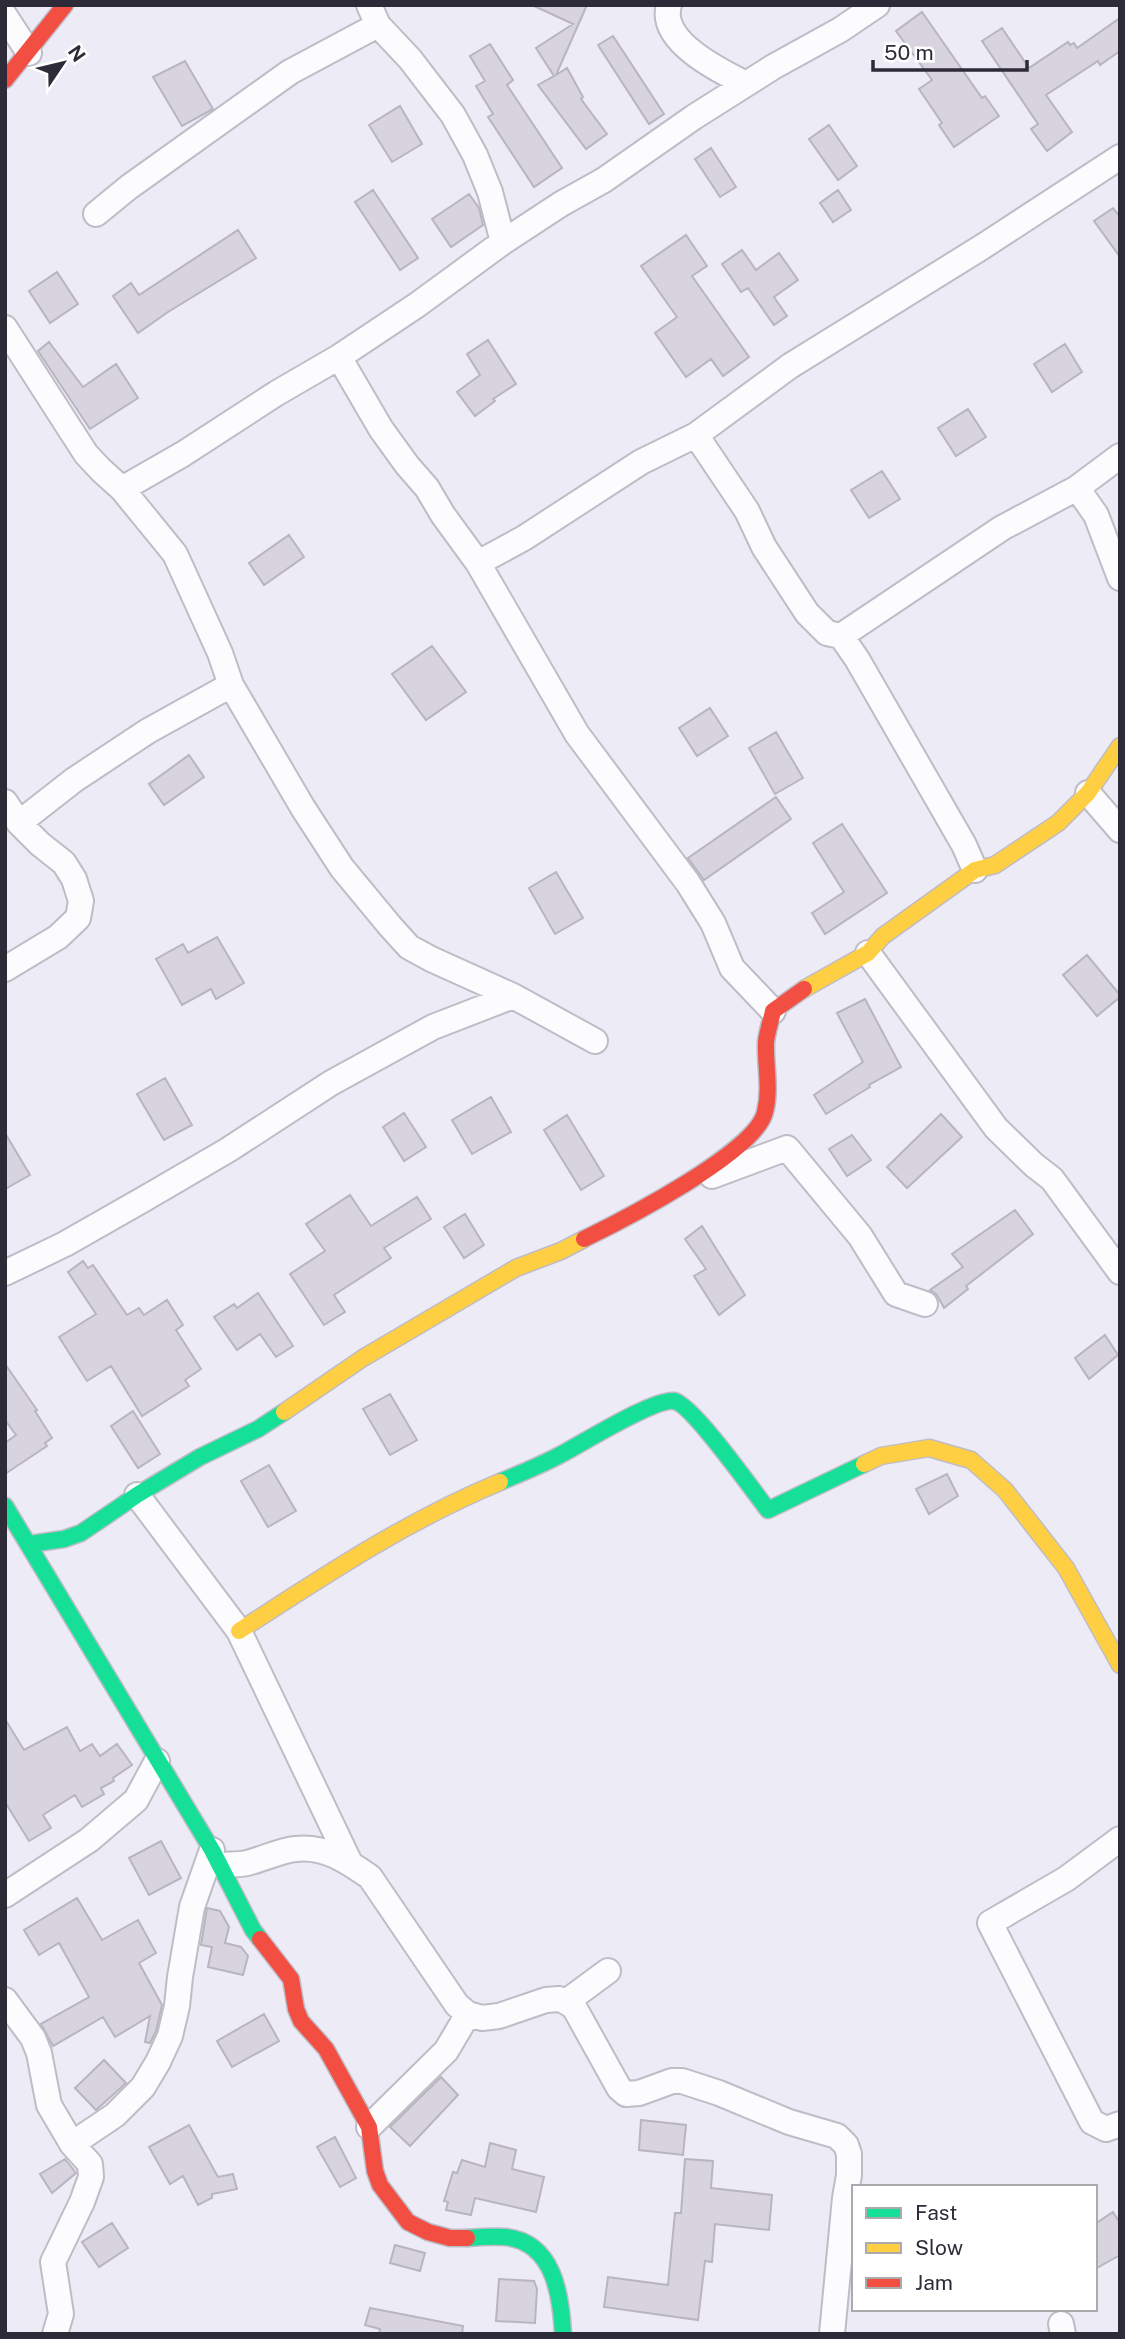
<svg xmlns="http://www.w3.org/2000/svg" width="1125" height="2339" font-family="'Public Sans',sans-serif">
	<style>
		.building { fill: #d8d4df; stroke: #b8b5c0; stroke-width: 2 }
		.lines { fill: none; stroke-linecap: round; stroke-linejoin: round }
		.street-casing { stroke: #bebcc7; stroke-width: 28 }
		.fast-casing { stroke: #bebcc7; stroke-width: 19 }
		.slow-casing { stroke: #bebcc7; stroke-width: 19 }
		.jam-casing { stroke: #bebcc7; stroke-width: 19 }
		.street { stroke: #fcfcfe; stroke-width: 24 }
		.fast { stroke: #16e098; stroke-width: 16 }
		.slow { stroke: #ffcf43; stroke-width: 16 }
		.jam { stroke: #f24e42; stroke-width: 16 }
	</style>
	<rect width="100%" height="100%" fill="#edebf6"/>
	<path class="building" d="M532,5H587L556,75L567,68L583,97L581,99L607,134L586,149L538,85L554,76L536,48L573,24Z
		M922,12L982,98L985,96L999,116L954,147L939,125L942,123L919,89L932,80L896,31Z
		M1120,18V51L1100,65L1098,61L1046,95L1072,132L1047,151L1031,129L1038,124L982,41L1002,28L1029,68L1068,42L1070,45L1074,43L1077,48Z
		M613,36L664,114L649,124L598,45Z
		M490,44L513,80L507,85L562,168L534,187L488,117L493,114L476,86L485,81L470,56Z
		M185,61L213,109L182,126L153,77Z
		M400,106L422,144L392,162L369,125Z
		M829,125L857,166L838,180L809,139Z
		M711,148L736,187L720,197L695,159Z
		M373,190L418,258L400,270L355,202Z
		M838,190L851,210L833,222L820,203Z
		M469,194L479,208L483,225L451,247L432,219Z
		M1113,208L1120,217V257L1094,221Z
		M238,230L256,258L168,312L138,333L113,296L131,283L139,295Z
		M686,235L707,266L692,276L749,357L723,376L711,359L686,377L655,333L677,317L641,266Z
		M742,250L756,270L779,253L798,280L774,297L787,316L774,325L748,288L741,292L722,264Z
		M57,272L78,304L50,323L29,291Z
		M488,340L516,384L493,399L495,401L475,416L457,392L480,375L467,354Z
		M49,342L83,387L116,364L138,398L90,429L38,351Z
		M1065,344L1082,372L1052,392L1034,364Z
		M968,409L986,437L956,456L938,428Z
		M882,471L900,499L869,518L851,490Z
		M289,535L304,557L264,585L249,563Z
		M432,646L466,692L426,720L392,674Z
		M710,708L728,736L697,756L679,728Z
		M776,732L803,778L775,794L749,748Z
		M189,755L204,777L164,805L149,784Z
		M776,797L791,819L704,880L688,858Z
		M842,824L887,893L825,934L812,913L844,892L813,843Z
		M556,872L583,918L555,934L529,888Z
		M217,937L244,983L216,999L211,989L182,1005L156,959L183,944L188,953Z
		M1087,955L1120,995V997L1097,1016L1063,975Z
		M865,999L901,1067L869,1085L870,1087L826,1114L814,1095L863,1062L837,1013Z
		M165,1078L192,1125L164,1140L137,1094Z
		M491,1097L511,1132L472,1154L452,1120Z
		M404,1113L426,1147L404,1161L383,1127Z
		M941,1114L962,1137L907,1188L887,1167Z
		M567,1115L604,1176L581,1190L544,1130Z
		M5,1133L30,1175L5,1189Z
		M852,1135L871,1160L847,1176L829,1149Z
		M350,1195L371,1226L417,1197L431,1219L384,1248L391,1258L334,1295L345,1312L324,1325L290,1274L325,1251L306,1224Z
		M1015,1210L1033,1234L966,1286L968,1289L944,1308L937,1295L930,1290L963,1267L952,1254Z
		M465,1214L484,1245L464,1258L444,1227Z
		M702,1226L745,1295L719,1315L694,1276L706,1269L685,1239Z
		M83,1261L88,1268L93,1265L127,1315L139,1308L144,1315L167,1300L183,1325L176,1330L201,1369L185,1380L189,1386L142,1416L111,1366L87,1381L59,1337L96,1314L68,1272Z
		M258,1293L293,1346L276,1357L260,1334L237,1350L214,1317L234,1304L237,1308Z
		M1105,1335L1118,1355L1089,1379L1075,1358Z
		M5,1364L37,1410L35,1411L52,1438L45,1443L47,1446L5,1474V1443L16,1435L5,1420Z
		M390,1394L417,1440L390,1455L363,1409Z
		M133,1411L160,1454L138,1468L111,1426Z
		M269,1465L296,1511L268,1527L241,1481Z
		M947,1474L958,1496L929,1514L916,1489Z
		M5,1719L24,1750L67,1727L80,1751L92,1744L100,1756L117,1744L132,1765L113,1778L114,1781L101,1788L104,1794L82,1807L75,1795L43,1815L51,1828L29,1841L5,1802Z
		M161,1841L181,1878L149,1895L129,1858Z
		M77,1898L102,1940L138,1920L156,1953L139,1963L162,2005L156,2031L150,2043L145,2042L150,2016L115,2037L103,2017L53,2046L41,2024L89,1997L59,1943L39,1955L24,1930Z
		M207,1908L220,1911L229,1927L225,1943L241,1947L248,1956L243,1975L208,1967L212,1947L201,1945Z
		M264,2014L279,2041L232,2067L217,2041Z
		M104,2060L126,2083L96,2110L75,2088Z
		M441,2077L458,2095L410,2146L390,2127Z
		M641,2120L686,2125L683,2155L639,2150Z
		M189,2125L218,2177L233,2174L237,2189L212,2194V2198L198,2205L183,2176L170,2184L149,2147Z
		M335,2137L356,2178L340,2187L317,2147Z
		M490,2143L516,2150L512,2169L544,2177L536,2212L475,2198L471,2215L446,2210L448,2202L444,2201L453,2172L457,2173L462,2160L485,2167Z
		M65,2159L76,2173L52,2193L40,2174Z
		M685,2159L713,2161L711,2188L772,2195L769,2230L715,2224L712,2262L705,2261L698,2320L604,2307L608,2277L668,2285L675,2213H681Z
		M1113,2212L1120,2223V2255L1095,2269V2224Z
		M112,2223L128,2248L99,2267L82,2242Z
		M395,2245L425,2253L420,2271L390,2263Z
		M499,2279L534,2281L537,2289L535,2323L496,2321Z
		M370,2308L463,2326L462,2334H379L380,2329L365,2325Z"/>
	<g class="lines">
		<g class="street-casing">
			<path id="street" d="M369,5L378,25L410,59L453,115L475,155L490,192L503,242
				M669,5C658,41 720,71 746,84
				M5,16L29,53
				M96,214L129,187L290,72L378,25
				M5,328L86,454L101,470L122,489L175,554L220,653L231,685L303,808L342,868L390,926L409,947L431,959L513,996L595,1041
				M339,357L381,429L407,465L427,488L443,515L478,563L577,734L688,883L713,923L732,968L773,1011
				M696,435L747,511L764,547L807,613L827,633L841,636L857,659L964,845L975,870
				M1077,488L1096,515L1120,578
				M122,489L183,454L277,393L339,357L417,305L503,242L561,204L604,180L694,117L773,67L840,30L877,5
				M478,563L524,538L641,462L696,435L790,366L982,247L1120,157
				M841,636L1002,528L1077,488L1120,456
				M1088,793L1120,830
				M5,802L19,823L40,844L64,863L74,879L81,901L78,918L58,937L5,969
				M19,823L74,780L148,731L231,685
				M868,953L996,1128L1034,1165L1052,1179L1120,1272
				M712,1176L787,1148L860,1236L896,1294L925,1304
				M5,1273L65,1244L144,1199L228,1150L331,1083L433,1027L513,996
				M137,1495L239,1631L350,1863
				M1120,1839L1066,1879L990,1923L1092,2122L1106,2129L1120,2124
				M220,1865C229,1864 239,1865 247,1863C263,1859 279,1851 295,1849C324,1845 347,1861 370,1877L457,2005L468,2014L482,2018L499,2016L546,2000L559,1999L566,2002L574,2007L619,2088L626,2094L639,2093L672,2081H682L719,2093L789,2122L837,2136L846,2145L849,2154V2175L845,2198L832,2334
				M5,1895L89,1840L136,1800L157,1761
				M5,2000L33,2038L39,2053L49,2105L72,2144L90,2164L91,2177L82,2202L53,2262L61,2314L55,2334
				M566,2002L608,1971
				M369,2127L446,2051L468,2014
				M72,2144L115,2115L143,2087L158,2062L170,2036L177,2006L180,1977L192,1907L212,1850
				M1061,2324L1063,2334"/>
		</g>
		<g class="fast-casing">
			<path id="fast" d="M500,1482C519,1474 539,1466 558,1456C580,1445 654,1398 674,1401C692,1404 754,1492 768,1510L864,1464
				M5,1506L212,1850L253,1930L260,1939
				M30,1544L64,1539L81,1533L137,1495L200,1457L258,1429L284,1412
				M467,2238C479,2237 493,2236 505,2237C554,2242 561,2295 563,2334"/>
		</g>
		<g class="slow-casing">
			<path id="slow" d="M804,989L868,953L883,936L975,870L995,865L1058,823L1088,793L1120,746
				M284,1412L363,1358L516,1268L561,1251L584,1239
				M864,1464L881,1456L929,1448L971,1460L1005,1490L1066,1568L1120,1665
				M239,1631C324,1576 406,1521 500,1482"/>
		</g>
		<g class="jam-casing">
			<path id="jam" d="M5,80L65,5
				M584,1239C623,1220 756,1152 765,1112C771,1089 765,1065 766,1042C767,1032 771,1021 773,1011L804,989
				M260,1939L291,1979L296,2009L301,2021L326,2049L369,2127L375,2171L380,2185L408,2222L428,2232L450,2238H467"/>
		</g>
		<use href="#street" class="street"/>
		<use href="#fast" class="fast"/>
		<use href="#slow" class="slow"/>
		<use href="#jam" class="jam"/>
	</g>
	<rect width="1125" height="2339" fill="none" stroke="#2e2b38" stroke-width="14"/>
	<rect x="852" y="2185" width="245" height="126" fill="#ffffff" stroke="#abaaaf" stroke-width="2"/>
	<rect x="866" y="2208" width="35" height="10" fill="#16e098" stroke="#abaaaf" stroke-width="2"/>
	<text x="915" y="2220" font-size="21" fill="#2e2b38">Fast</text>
	<rect x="866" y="2243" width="35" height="10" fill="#ffcf43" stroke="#abaaaf" stroke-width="2"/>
	<text x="915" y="2255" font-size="21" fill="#2e2b38">Slow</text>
	<rect x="866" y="2278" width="35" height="10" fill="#f24e42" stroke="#abaaaf" stroke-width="2"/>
	<text x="915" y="2290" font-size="21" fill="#2e2b38">Jam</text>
	<g transform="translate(63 63) rotate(55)" stroke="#ffffff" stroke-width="5" paint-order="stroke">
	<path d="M0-5L12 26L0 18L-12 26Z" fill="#2e2b38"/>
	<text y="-10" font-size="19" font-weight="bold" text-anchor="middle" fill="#2e2b38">N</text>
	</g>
	<path d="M873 60v10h154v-10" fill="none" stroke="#2e2b38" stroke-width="3.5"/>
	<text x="884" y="60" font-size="21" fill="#2e2b38" stroke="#ffffff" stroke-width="5" paint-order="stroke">50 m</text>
</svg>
